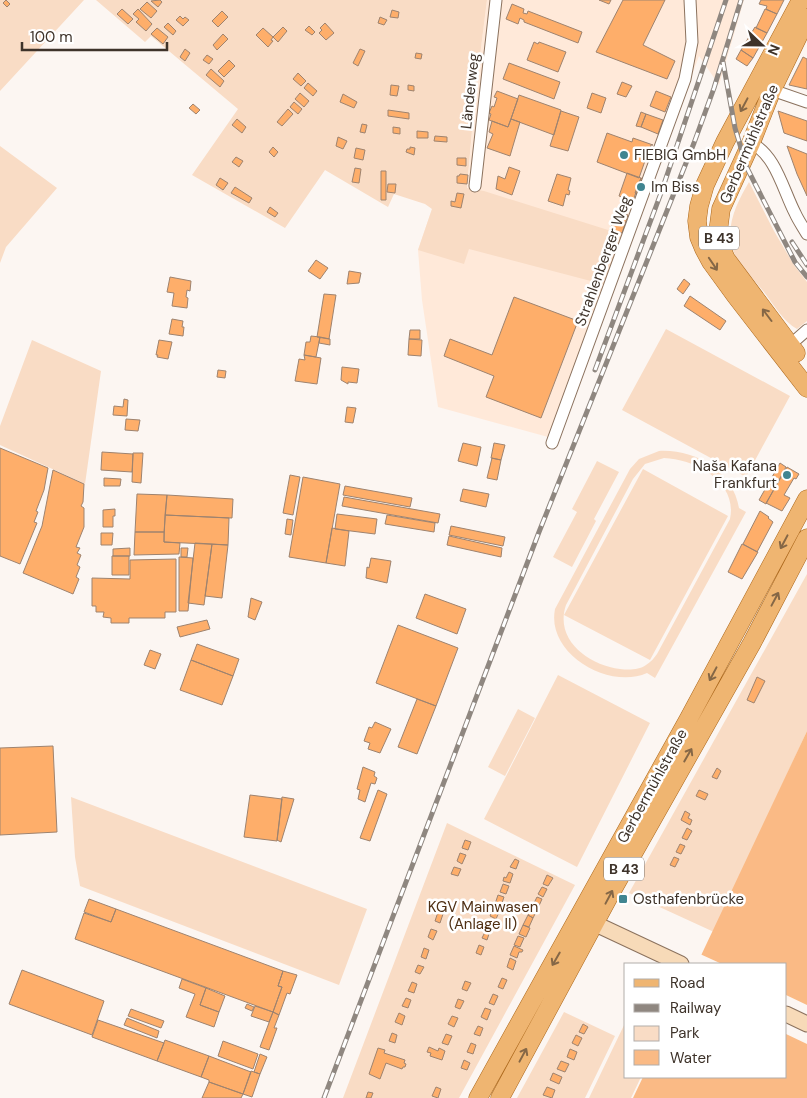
<svg xmlns="http://www.w3.org/2000/svg" width="807" height="1098" font-family="'DM Sans',sans-serif">
	<style>
		.built { fill: #ffe9d9 }
		.green { fill: #f9dcc5; fill-rule: evenodd }
		.water { fill: #faba85 }
		.pier { fill: #fcf6f2 }
		.building { fill: #feae6a; stroke: #9e836f }
		.lines { fill: none; stroke-linecap: round; stroke-linejoin: round }
		.street-casing { stroke: #8b725e; stroke-width: 13 }
		.secondary-casing { stroke: #8b725e; stroke-width: 17 }
		.primary-casing { stroke: #ab671b; stroke-width: 19 }
		.street { stroke: #fff; stroke-width: 11 }
		.secondary { stroke: #f7dab8; stroke-width: 15 }
		.primary { stroke: #efb571; stroke-width: 18 }
		.rail-casing { stroke: #8f8780; stroke-width: 5 }
		.rail { stroke: #fff; stroke-width: 3; stroke-dasharray: 9; stroke-linecap: butt }
		.oneway { stroke: #856746 }
		.poi-dot { fill: #408591; stroke: #fff; stroke-width: 2 }
		.labels { text-anchor: middle; stroke-width: 5; stroke-linejoin: round; paint-order: stroke }
		.shield { fill: #fff; stroke: #78706a; stroke-width: 1 }
		.shield-label { font-size: 14px; font-weight: bold; fill: #3e332a }
		.street-label { font-size: 15px; fill: #3e332a; stroke: #fff }
		.poi-label { font-size: 15px; fill: #3e332a; stroke: #fff; text-anchor: start }
		.park-label { font-size: 15px; fill: #4f2f13; stroke: #fff }
	</style>
	<rect width="100%" height="100%" fill="#fcf6f2"/>
	<path class="built" d="M487,0H744L719,85L699,56L559,440L438,407L422,300L418,250L432,209L465,217L475,96Z"/>
	<path class="green" d="M0,0H84L0,91Z
		M96,0H487L475,96L467,188L484,191L624,235L606,285L469,249L464,264L418,250L432,209L425,204L394,194L388,207L325,170L285,228L192,175L238,109L151,36L145,42Z
		M0,146L57,188L6,247L0,263Z
		M749,182L774,231L794,265L807,282V321L797,329C783,321 774,305 764,292C755,281 741,267 735,255C723,230 736,204 749,182Z
		M666,329L790,396L746,477L622,410Z
		M32,340L101,371L85,484L0,445V426Z
		M659,451C695,449 733,471 739,508L746,512L655,678L647,673C609,690 546,654 555,609L630,469L639,459ZM664,458C695,459 738,482 730,519L657,654C654,658 651,662 646,665C639,670 629,670 620,669C589,665 554,640 566,605L633,479L645,464Z
		M597,461L619,472L594,519L596,521L572,567L553,557L577,512L572,509Z
		M643,469L728,516L650,660L564,615Z
		M807,574V731L714,932L629,893Z
		M558,675L650,723L577,867L484,819Z
		M518,709L535,718L505,776L488,767Z
		M71,797L367,909L339,985L80,886L75,857Z
		M447,823L575,885L459,1098H343Z
		M564,1012L615,1036L585,1098H517Z
		M626,1021V1077H641L631,1098H589Z"/>
	<path class="water" d="M807,731V1098H633L643,1077H786V964H697Z"/>
	<path class="pier" d="M700,954L722,964H695Z
		M786,995L807,1005V1044L786,1034Z"/>
	<path class="building" d="M6,0L10,4L7,7L3,3Z
		M160,0L162,2L158,7L151,1Z
		M599,0H611L609,4Z
		M623,0H665L643,45L675,61L667,79L596,52Z
		M761,0H784L777,14L766,9L767,6L759,4Z
		M147,2L157,11L151,18L140,9Z
		M512,4L524,9L523,13L527,14L528,11L582,32L578,43L524,22V20L520,18L518,24L506,19Z
		M122,9L133,19L128,24L117,14Z
		M138,9L152,24L146,31L136,22L139,19L133,14Z
		M765,9L777,14L767,33L756,28Z
		M392,10L399,12L398,18L390,17Z
		M222,11L228,17L218,27L212,21Z
		M180,16L183,19L185,17L189,20L183,26L176,20Z
		M380,17L387,20L384,25L378,23Z
		M168,23L176,31L173,35L164,27Z
		M325,23L334,33L326,40L319,33L322,30L320,28Z
		M309,26L315,32L312,35L305,30Z
		M283,27L287,31L278,42L273,37Z
		M755,27L767,33L753,58L741,50Z
		M157,28L168,37L163,44L151,34Z
		M263,28L273,37L271,40L273,41L268,47L256,35Z
		M223,34L228,39L217,50L213,45Z
		M534,42L538,44L539,42L566,52L558,72L527,60Z
		M185,49L190,53L185,61L180,57Z
		M360,49L365,51L358,66L353,63Z
		M741,50L753,58L747,66L736,59Z
		M416,53L422,54L421,59L415,58Z
		M207,55L213,59L209,64L203,60Z
		M803,57L807,59V89L789,85Z
		M229,60L235,66L224,77L218,71Z
		M509,63L560,82L554,99L503,79Z
		M211,69L224,81L220,87L206,75Z
		M298,73L306,81L301,86L293,79Z
		M622,82L632,86L626,97L617,94Z
		M308,83L317,91L313,96L304,88Z
		M391,85L399,86L397,96L390,95Z
		M408,85L414,86V91L408,90Z
		M497,91L518,99L508,127L489,120L491,114L489,113L492,106L494,107L497,98L494,97Z
		M656,91L671,97L665,112L650,106Z
		M300,93L309,101L304,107L295,99Z
		M592,93L606,98L601,113L587,108Z
		M343,94L357,102L354,108L340,102Z
		M519,95L561,110L554,135L511,119Z
		M294,102L302,109L298,114L290,107Z
		M193,104L200,110L196,114L189,108Z
		M288,109L293,114L282,126L277,122Z
		M388,110L409,113V119L388,116Z
		M561,111L579,117L568,151L550,146Z
		M778,111L807,121V141L784,133Z
		M641,112L646,114L641,127L636,126Z
		M646,114L663,120L658,134L641,127Z
		M237,119L246,127L242,133L232,125Z
		M511,119L520,122L510,156L487,148L493,134L489,132L492,121L508,127Z
		M362,124L367,125L365,133L360,132Z
		M393,127L400,128V134L393,133Z
		M417,131L428,132V138H417Z
		M607,133L632,142L633,138L653,145H651L648,159L646,158L639,178L597,162Z
		M435,136L447,137V142L434,141Z
		M338,137L347,141L343,149L336,146Z
		M787,146L807,154V196L797,174Z
		M273,147L278,152L274,157L269,152Z
		M410,147L415,148L414,155L406,152L407,149H410Z
		M356,148L365,150L363,160L354,158Z
		M236,157L243,161L239,167L232,162Z
		M457,158H466V166L457,165Z
		M509,167L520,171L512,195L496,189L498,176L505,179Z
		M355,168L361,169L359,183L352,182Z
		M381,171H386V200H381Z
		M627,173L641,178L633,201L619,196Z
		M460,174L468,175L467,184L457,183V176H459Z
		M557,174L571,178L568,190L570,191L569,195L566,194L563,206L548,201Z
		M220,178L228,183L223,190L216,185Z
		M641,178L645,180L640,195L635,193Z
		M388,184H396L395,193L387,192Z
		M235,187L252,198L249,203L231,193Z
		M457,193L464,194L461,208L451,206V201L455,202Z
		M270,207L278,213L275,217L267,212Z
		M619,212L628,215L622,233L610,230L614,218Z
		M316,260L328,268L320,279L308,271Z
		M349,271L361,273L359,283L347,284Z
		M170,277L191,281L190,291L187,290L186,297L188,298L187,308L172,306L174,293L167,292Z
		M684,279L690,284L683,294L677,289Z
		M324,294L336,295L329,339L317,337Z
		M690,296L726,321L720,330L684,306Z
		M514,297L578,321L541,418L486,397L494,376L444,356L450,339L492,355Z
		M172,319L183,321L182,327H184L183,336L169,334Z
		M410,330H420V339H409Z
		M311,336L320,337L316,357L304,355L306,342H310Z
		M320,337L330,339V345L319,343Z
		M409,339L422,340L421,356L408,355Z
		M159,340L172,342L168,359L157,357L158,355H156Z
		M304,355L321,358L317,384L295,381L299,359L305,360Z
		M342,367L359,369L357,383L348,382V384L341,380Z
		M218,370L226,371L225,378L217,377Z
		M124,399L128,400L127,416L113,415L114,406L123,407Z
		M347,407L356,408L353,423L345,422Z
		M126,419L140,420L138,431L125,430Z
		M463,443L481,447L477,466L458,461Z
		M494,443L505,445L501,460L491,458Z
		M0,448L48,468L44,490L36,511L38,512L34,522L37,523L20,564L0,556Z
		M102,452L133,454L132,472L101,470Z
		M133,453H143L141,483L132,482Z
		M492,458L501,460L497,480L487,478Z
		M780,463L786,467L766,504L759,500Z
		M787,467L799,474L796,479L794,478L784,495L790,498L782,511L766,503Z
		M53,470L84,484L83,502L81,506L84,508V527L76,547L80,548L77,553L81,555L77,565L80,567L76,577L79,579L73,594L23,573L42,526Z
		M290,475L300,477L293,515L283,513Z
		M303,477L340,484L326,563L289,557Z
		M104,478L121,479L120,486H104Z
		M345,486L412,498L410,507L343,495Z
		M463,489L489,494L486,507L460,501Z
		M137,494L167,495L164,532H135Z
		M167,495L233,499L232,518L165,515Z
		M344,497L440,514L438,523L342,506Z
		M115,509V516H113V527H103V510Z
		M760,511L769,517L768,518L773,522L757,552L743,544Z
		M337,514L377,519L375,534L335,529Z
		M165,515L229,518L228,545L164,542Z
		M387,515L435,523L434,532L385,524Z
		M287,519L293,520L291,535L285,534Z
		M451,526L505,537L503,546L449,535Z
		M332,528L349,531L345,566L326,563Z
		M135,532H164V542L180,543L179,554L134,555Z
		M101,533H113L112,545H101Z
		M449,536L502,548L501,557L447,545Z
		M195,543L212,544L204,605L188,603Z
		M212,544L228,545L222,598L205,596Z
		M742,544L758,552L742,579L728,572Z
		M130,548V556H113V549Z
		M181,548H188L187,557H181Z
		M112,556H129V575H112Z
		M179,557L193,558L188,611H179Z
		M371,558L391,561L387,583L366,578L367,567L369,568Z
		M176,559V612H165V618H129V623H111V618L103,617L104,612H96V606H92V578L130,579V560Z
		M425,594L466,609L457,634L416,618Z
		M251,598L262,602L255,620L248,617Z
		M207,620L210,629L180,637L177,627Z
		M398,625L458,648L436,706L376,683Z
		M197,644L239,659L233,676L191,660Z
		M150,650L161,654L155,669L144,665Z
		M191,660L233,676L222,705L180,690Z
		M757,677L765,681L754,703L747,700Z
		M417,699L436,706L417,754L398,747Z
		M375,722L391,729L380,753L368,749L370,743L364,741L369,727L372,728Z
		M53,746L57,832L0,835V748Z
		M363,767L375,772L374,776L377,778L375,784L371,783L365,802L358,799L360,790L357,789Z
		M717,768L721,771L717,779L712,777Z
		M378,790L387,794L370,841L360,838Z
		M699,790L708,794L705,800L696,796Z
		M250,795L282,799L277,841L244,837Z
		M282,797L294,799L281,842L277,840Z
		M685,811L690,814L688,818L692,820L690,825L681,820Z
		M687,828L692,831L687,840L682,838Z
		M465,840L471,842L468,850L462,848Z
		M680,844L685,846L681,854L676,852Z
		M460,853L466,855L462,864L457,861Z
		M674,857L679,859L675,867L670,865Z
		M515,859L519,861L516,869L510,867Z
		M454,867L461,869L458,876L451,874Z
		M509,872L513,874L510,883L503,881L504,877L506,878Z
		M547,875L553,878L548,886L543,884Z
		M503,884L509,886L506,894L500,892Z
		M542,887L547,889L543,897L538,894Z
		M498,895L504,897L501,906L495,904Z
		M537,897L542,899L538,908L533,905Z
		M89,899L116,909L111,922L84,912Z
		M533,905L538,908L533,918L528,915Z
		M494,907L500,910L496,919L490,916Z
		M116,909L283,971L278,986L282,987L273,1012L75,939L84,913L111,922Z
		M438,912L443,914L440,923L435,921Z
		M528,915L533,918L529,927L523,925Z
		M489,920L494,922L491,931L486,929Z
		M523,925L530,928L526,937L519,934Z
		M431,929L437,931L433,940L428,937Z
		M485,932L489,934L487,940L482,938Z
		M518,936L524,938L520,947L514,945Z
		M479,945L484,947L481,955L476,953Z
		M514,946L523,950L522,952H519L517,958L510,955Z
		M424,948L429,950L426,959L421,957Z
		M510,958L516,961L513,970L507,967Z
		M418,965L424,967L420,974L415,972Z
		M22,970L104,1001L92,1035L9,1004Z
		M283,971L297,975L290,994L287,993L279,1015L273,1012L282,987L278,986Z
		M502,978L507,980L503,989L498,987Z
		M182,979L206,988L200,1005L219,1012L214,1027L186,1017L195,994L179,988Z
		M465,981L471,983L467,991L462,989Z
		M412,982L417,984L414,993L408,991Z
		M206,988L225,996L219,1012L200,1005Z
		M493,994L498,996L494,1005L489,1003Z
		M406,998L411,1000L408,1008L402,1006Z
		M458,999L464,1001L460,1009L455,1007Z
		M247,1004L254,1007L252,1011L245,1008Z
		M255,1006L273,1012L269,1022L251,1016Z
		M485,1008L491,1010L487,1020L481,1017Z
		M131,1009L164,1021L161,1028L128,1016Z
		M273,1012L279,1015L274,1028H277L269,1050L260,1047Z
		M399,1013L405,1016L402,1025L395,1022Z
		M452,1016L458,1018L454,1027L448,1024Z
		M127,1018L159,1031L157,1038L124,1025Z
		M98,1020L164,1043L157,1061L92,1037Z
		M583,1024L588,1027L584,1034L579,1032Z
		M478,1026L483,1028L480,1036L474,1034Z
		M392,1033L397,1035L395,1043L389,1041Z
		M446,1034L452,1036L448,1045L442,1043Z
		M576,1035L582,1038L578,1046L572,1043Z
		M165,1040L209,1056L201,1077L157,1061Z
		M223,1041L258,1054L253,1069L218,1056Z
		M471,1043L476,1045L473,1054L467,1052Z
		M429,1047L438,1051L439,1048L445,1051L442,1060L430,1056L431,1053L427,1052Z
		M378,1048L385,1050L384,1053L405,1060L404,1063L406,1064L405,1067H403L402,1069L386,1063L380,1079L369,1074Z
		M570,1049L577,1052L574,1060L567,1057Z
		M260,1054L267,1057L260,1074L254,1072Z
		M209,1056L251,1072L243,1094L209,1082V1080L201,1077Z
		M464,1060L470,1063L467,1070L461,1068Z
		M561,1061L569,1064L565,1072L557,1069Z
		M251,1071L260,1074L252,1097L243,1094Z
		M553,1073L562,1077L559,1084L550,1080Z
		M209,1082L243,1094L241,1098H202Z
		M436,1087L441,1089L438,1098L432,1096Z
		M547,1087L555,1090L552,1098L543,1095Z
		M368,1092L373,1093L371,1098H366Z"/>
	<g class="lines">
		<g class="street-casing">
			<path id="street" d="M768,85L772,90L807,102
				M751,143C776,155 783,190 795,213C798,220 803,227 807,234
				M475,186L496,0
				M788,349L790,345L807,330
				M552,443L685,79L692,42L690,0"/>
		</g>
		<g class="secondary-casing">
			<path id="secondary" d="M585,919L681,964
				M786,1014L807,1024"/>
		</g>
		<g class="primary-casing">
			<path id="primary" d="M801,0L725,142L705,185L699,206L697,221L699,237L704,249L711,262L735,295L807,388
				M796,353L726,259L720,245L718,232L721,209L751,143L772,90L807,18
				M478,1098L689,718L807,499
				M500,1098L613,889L752,643L807,538"/>
		</g>
		<use href="#street" class="street"/>
		<use href="#secondary" class="secondary"/>
		<use href="#primary" class="primary"/>
		<g class="rail-casing">
			<path id="rail" d="M723,62L735,128L747,168L795,262L807,277
				M792,242L807,265
				M595,370L661,193L726,0
				M324,1098L539,532L694,143L714,88L741,0"/>
		</g>
		<use href="#rail" class="rail"/>
	</g>
	<defs><path id="oneway-shaft" d="M-6 0H5M1.5-3L5.5 0L1.5 3" fill="none" stroke-width="1.6" stroke-linecap="round" stroke-linejoin="round" transform="scale(1.25)"/></defs>
	<g class="oneway">
		<use href="#oneway-shaft" transform="translate(744 105) rotate(118)"/>
		<use href="#oneway-shaft" transform="translate(713 264) rotate(56)"/>
		<use href="#oneway-shaft" transform="translate(767 315) rotate(-127)"/>
		<use href="#oneway-shaft" transform="translate(784 542) rotate(118)"/>
		<use href="#oneway-shaft" transform="translate(775 599) rotate(-62)"/>
		<use href="#oneway-shaft" transform="translate(713 674) rotate(118)"/>
		<use href="#oneway-shaft" transform="translate(688 755) rotate(-60)"/>
		<use href="#oneway-shaft" transform="translate(609 897) rotate(-62)"/>
		<use href="#oneway-shaft" transform="translate(556 959) rotate(120)"/>
		<use href="#oneway-shaft" transform="translate(523 1055) rotate(-62)"/>
	</g>
	<g class="poi-dot">
		<circle cx="624" cy="155" r="5"/>
		<circle cx="641" cy="187" r="5"/>
		<circle cx="787" cy="475" r="5"/>
		<rect x="618" y="894" width="10" height="10" rx="2.5"/>
	</g>
	<g class="labels">
		<g class="shield">
			<rect x="699" y="226.5" width="40" height="23" rx="4"/>
			<rect x="604" y="857.5" width="40" height="23" rx="4"/>
		</g>
		<g class="shield-label">
			<text x="719" y="243">B 43</text>
			<text x="624" y="874">B 43</text>
		</g>
		<g class="street-label">
			<text transform="translate(470 91) rotate(-84)" y="5">Länderweg</text>
			<text transform="translate(749 144) rotate(-67)" y="5">Gerbermühlstraße</text>
			<text transform="translate(603 261) rotate(-70)" y="5">Strahlenberger Weg</text>
			<text transform="translate(652 786) rotate(-61)" y="5">Gerbermühlstraße</text>
		</g>
		<g class="poi-label">
			<text x="634" y="160">FIEBIG GmbH</text>
			<text x="651" y="192">Im Biss</text>
			<text x="777" y="471" text-anchor="end">Naša Kafana<tspan x="777" dy="17">Frankfurt</tspan></text>
			<text x="633" y="904">Osthafenbrücke</text>
		</g>
		<g class="park-label">
			<text x="483" y="912">KGV Mainwasen<tspan x="483" dy="17">(Anlage II)</tspan></text>
		</g>
	</g>
	<rect x="624" y="963" width="162" height="115" fill="#ffffff" stroke="#b2adaa"/>
	<rect x="634" y="979" width="25" height="8" fill="#efb571" stroke="#b2adaa"/>
	<text x="670" y="988" font-size="15" fill="#3e332a">Road</text>
	<rect x="634" y="1004" width="25" height="8" fill="#8f8780" stroke="#b2adaa"/>
	<text x="670" y="1013" font-size="15" fill="#3e332a">Railway</text>
	<rect x="634" y="1026" width="25" height="15" fill="#f9dcc5" stroke="#b2adaa"/>
	<text x="670" y="1038" font-size="15" fill="#3e332a">Park</text>
	<rect x="634" y="1050" width="25" height="15" fill="#faba85" stroke="#b2adaa"/>
	<text x="670" y="1063" font-size="15" fill="#3e332a">Water</text>
	<g transform="translate(762 45) rotate(112)" stroke="#ffffff" stroke-width="4" paint-order="stroke">
	<path d="M0-4L9 19L0 12L-9 19Z" fill="#3e332a"/>
	<text y="-8" font-size="14" font-weight="bold" text-anchor="middle" fill="#3e332a">N</text>
	</g>
	<path d="M22 42v8h145v-8" fill="none" stroke="#3e332a" stroke-width="2.5"/>
	<text x="30" y="42" font-size="15" fill="#3e332a" stroke="#ffffff" stroke-width="4" paint-order="stroke">100 m</text>
</svg>
